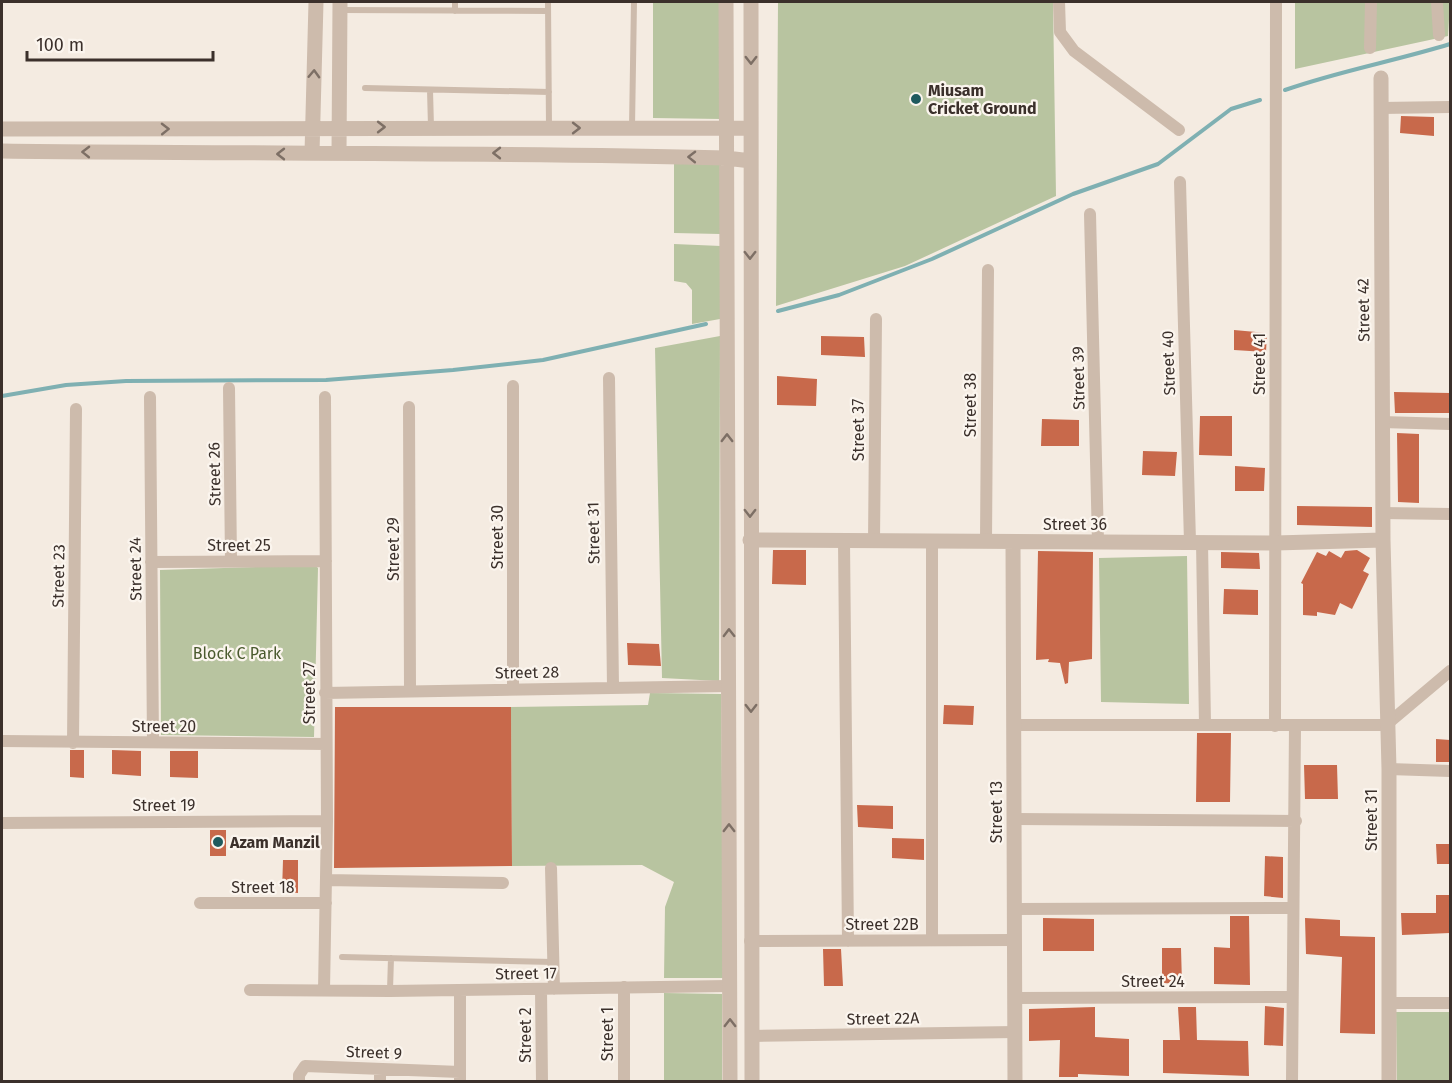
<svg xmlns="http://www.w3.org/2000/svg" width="1452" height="1083" font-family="'Fira Sans',sans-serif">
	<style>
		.green { fill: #b8c4a0 }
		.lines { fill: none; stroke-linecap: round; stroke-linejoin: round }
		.stream { stroke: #7fb0b2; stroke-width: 4 }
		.building { fill: #c8694b }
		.service { stroke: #cdbbac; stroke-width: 6 }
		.minor { stroke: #cdbbac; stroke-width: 12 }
		.tertiary { stroke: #cdbbac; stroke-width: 15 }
		.oneway { stroke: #7d6f65 }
		.poi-dot { fill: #1f5a5e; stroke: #fbf5ee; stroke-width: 2 }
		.labels { text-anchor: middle; stroke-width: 4.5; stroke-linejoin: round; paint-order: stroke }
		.poi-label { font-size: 16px; font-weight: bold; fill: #3b302b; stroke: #fbf5ee; text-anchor: start }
		.street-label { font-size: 16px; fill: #3b302b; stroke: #fbf5ee }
		.park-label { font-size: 16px; fill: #4a5a2e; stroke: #fbf5ee }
	</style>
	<rect width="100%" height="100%" fill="#f4ebe1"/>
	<path class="green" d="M653,2H720L721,119L653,118Z
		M778,2H1053L1056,196L905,266L776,306Z
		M1295,2H1450L1448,36L1295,69Z
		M674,162L721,163L720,234L674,233Z
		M674,244L721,246L720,319L692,324V290L686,283L674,281Z
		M720,336L719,681L662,678L655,348Z
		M1187,556L1189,704L1101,702L1099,558Z
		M315,565L318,568L314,737L161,735L160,570Z
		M650,693L721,694L724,978H664L665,907L674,882L642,865L512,866L511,707L648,705Z
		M664,993L722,994V1081H664Z
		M1396,1012H1450V1081H1397Z"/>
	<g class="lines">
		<path class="stream" d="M1285,90C1339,71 1395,61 1450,44
			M778,311L839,295L932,259L1073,194L1158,164L1231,109L1260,100
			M2,396L66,385L126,381L326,380L453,370L543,360L706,324"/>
	</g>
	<path class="building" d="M1401,116L1434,117V136L1400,133Z
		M1234,330L1267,333L1266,352L1234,350Z
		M821,336L864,337L865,357L821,355Z
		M777,376L817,379L816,406L777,405Z
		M1394,392L1450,393V413H1395Z
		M1200,416H1232V456L1199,455Z
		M1042,419L1079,420V446H1041Z
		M1397,433L1419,434V503L1398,502Z
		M1143,451L1177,452L1175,476L1142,475Z
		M1235,466L1265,468L1264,491H1235Z
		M1297,506L1372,507V527L1297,525Z
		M773,550H806V585L772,584Z
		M1357,550L1370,558L1363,571L1369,574L1352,609L1340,603L1335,615L1317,612V616L1303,615V584L1301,583L1317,552L1326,556L1329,551L1341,558L1345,551Z
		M1038,551L1093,552L1092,659L1069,662L1068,683L1065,684L1060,663L1048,662L1049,659L1036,660Z
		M1221,552L1259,553L1260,569L1221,568Z
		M1224,589L1258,590V615L1223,614Z
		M627,643L659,644L661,666L628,665Z
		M944,705L974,706L973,725L943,724Z
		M335,707H511L512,866L334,868Z
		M1197,733H1231L1230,802H1196Z
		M1436,739L1450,740V762H1436Z
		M70,750H84V778L70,777Z
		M112,750L141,751V776L112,774Z
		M170,751H198V778L170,777Z
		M1304,765H1337L1338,799H1305Z
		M857,805L893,806V829L858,827Z
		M210,830H226V856H210Z
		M892,838L924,839V860L892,858Z
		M1436,844H1450V864H1437Z
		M1265,856L1283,857V898L1264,896Z
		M283,860H298V893L282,892Z
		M1436,895H1450V933L1402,935L1401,913H1436Z
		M1230,916H1249L1250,985L1214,984V947L1230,948Z
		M1043,918L1094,919V951H1043Z
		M1305,918L1340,920V936L1375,937V1034L1340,1033L1342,957L1306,954Z
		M1162,948H1181L1182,984L1162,983Z
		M823,949H841L843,986H824Z
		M1265,1006L1284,1008L1283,1046L1264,1045Z
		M1095,1007V1037L1129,1039V1076L1078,1074V1077H1059L1060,1040L1029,1041V1009Z
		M1178,1007H1196L1197,1040L1248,1041L1249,1076L1163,1073V1040H1180Z"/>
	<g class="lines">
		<path class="service" d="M455,2V11
			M548,2L549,127
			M342,10L548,11
			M365,88L549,92
			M430,90L431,127
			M632,127L634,2
			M342,957L553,962
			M390,990L391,958"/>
		<path class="minor" d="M1059,2L1060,32L1074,51L1179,130
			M1437,2L1439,35
			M1370,48L1371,2
			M1381,108L1450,107
			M1180,182L1190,542
			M1090,214L1098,542
			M609,378L613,687
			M229,388L231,561
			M150,397L153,742
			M409,407L410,690
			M1382,422L1450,424
			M1382,513L1450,514
			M986,541L988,270
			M844,542L848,941
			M874,542L876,319
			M1202,542L1205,725
			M151,562L326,561
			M513,689V386
			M325,693L729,686
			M1013,725H1386L1450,671
			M1275,726L1276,2
			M2,741L326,744
			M73,743L76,409
			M1389,769L1450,771
			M1014,819L1296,821
			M2,823L327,821
			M551,868L554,989
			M326,880L503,883
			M200,903H326
			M1014,909L1292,908
			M932,940V542
			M750,941L1015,940
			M624,987V1082
			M541,989L542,1082
			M250,990L390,991L728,986
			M324,990L327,821L325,397
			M460,990V1082
			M1015,998L1292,997
			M1389,1003H1450
			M751,1036L1015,1032
			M380,1069V1082
			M299,1082V1075L305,1066L460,1072
			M1292,1082L1295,726"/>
		<path class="tertiary" d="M726,2L730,1082
			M751,2L752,1082
			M1381,78L1383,540
			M2,129L751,128
			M2,151C243,154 485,152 726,158L751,161
			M312,153L316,2
			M339,153L340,2
			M750,540L1275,543L1383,540L1389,769V1082
			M1013,542L1015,1082"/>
	</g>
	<defs><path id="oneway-chevron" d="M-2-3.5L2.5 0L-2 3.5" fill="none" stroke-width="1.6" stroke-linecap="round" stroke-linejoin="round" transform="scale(1.5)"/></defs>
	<g class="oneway">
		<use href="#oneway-chevron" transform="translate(751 60) rotate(90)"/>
		<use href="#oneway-chevron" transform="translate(314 74) rotate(-88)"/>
		<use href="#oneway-chevron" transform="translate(381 127)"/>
		<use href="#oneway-chevron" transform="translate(576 128)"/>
		<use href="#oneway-chevron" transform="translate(165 129) rotate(-1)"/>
		<use href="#oneway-chevron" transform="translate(86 152) rotate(-179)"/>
		<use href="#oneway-chevron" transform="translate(497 153) rotate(180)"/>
		<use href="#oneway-chevron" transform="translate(281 154) rotate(180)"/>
		<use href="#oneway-chevron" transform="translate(692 157) rotate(-179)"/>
		<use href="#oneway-chevron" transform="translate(750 255) rotate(90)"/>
		<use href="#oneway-chevron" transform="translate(727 438) rotate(-90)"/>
		<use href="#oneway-chevron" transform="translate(750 513) rotate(90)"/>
		<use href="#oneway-chevron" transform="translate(729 633) rotate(-91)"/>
		<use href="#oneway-chevron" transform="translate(751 708) rotate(90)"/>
		<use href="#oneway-chevron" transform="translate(729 828) rotate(-90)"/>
		<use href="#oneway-chevron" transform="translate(730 1023) rotate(-90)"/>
	</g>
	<g class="poi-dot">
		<circle cx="916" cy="99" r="6"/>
		<circle cx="218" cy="842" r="6"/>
	</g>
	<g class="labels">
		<g class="poi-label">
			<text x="928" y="96">Miusam<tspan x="928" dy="18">Cricket Ground</tspan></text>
			<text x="230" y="848">Azam Manzil</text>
		</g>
		<g class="street-label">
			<text transform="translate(1363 310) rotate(-91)" y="6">Street 42</text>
			<text transform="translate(1168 363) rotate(-92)" y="6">Street 40</text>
			<text transform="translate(1259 364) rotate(-90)" y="6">Street 41</text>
			<text transform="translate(1078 378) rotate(-91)" y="6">Street 39</text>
			<text transform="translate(970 405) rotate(-90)" y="6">Street 38</text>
			<text transform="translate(858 430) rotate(-90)" y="6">Street 37</text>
			<text transform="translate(214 474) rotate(-91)" y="6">Street 26</text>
			<text x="1075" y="530">Street 36</text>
			<text transform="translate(593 533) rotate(-91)" y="6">Street 31</text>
			<text transform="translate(497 537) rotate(-90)" y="6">Street 30</text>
			<text x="239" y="551">Street 25</text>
			<text transform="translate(393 549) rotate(-90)" y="6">Street 29</text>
			<text transform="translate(135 569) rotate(-91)" y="6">Street 24</text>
			<text transform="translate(58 576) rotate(-89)" y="6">Street 23</text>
			<text transform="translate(527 672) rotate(-1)" y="6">Street 28</text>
			<text transform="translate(309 693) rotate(-90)" y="6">Street 27</text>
			<text x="164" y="732">Street 20</text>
			<text x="164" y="811">Street 19</text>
			<text transform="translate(996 812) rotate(-90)" y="6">Street 13</text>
			<text transform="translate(1371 820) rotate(-90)" y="6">Street 31</text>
			<text x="263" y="893">Street 18</text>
			<text x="882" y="930">Street 22B</text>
			<text transform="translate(526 973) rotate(-1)" y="6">Street 17</text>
			<text x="1153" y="987">Street 24</text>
			<text transform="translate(883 1018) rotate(-1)" y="6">Street 22A</text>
			<text transform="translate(607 1034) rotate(-90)" y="6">Street 1</text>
			<text transform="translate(525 1035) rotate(-90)" y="6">Street 2</text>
			<text transform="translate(374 1052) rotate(2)" y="6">Street 9</text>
		</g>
		<g class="park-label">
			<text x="237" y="659">Block C Park</text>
		</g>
	</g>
	<rect width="1452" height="1083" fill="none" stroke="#3b302b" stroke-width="6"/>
	<path d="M27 51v9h186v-9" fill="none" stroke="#3b302b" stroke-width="3"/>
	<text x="36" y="51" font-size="18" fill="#3b302b" stroke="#fbf5ee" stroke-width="4.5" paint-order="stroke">100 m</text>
</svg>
